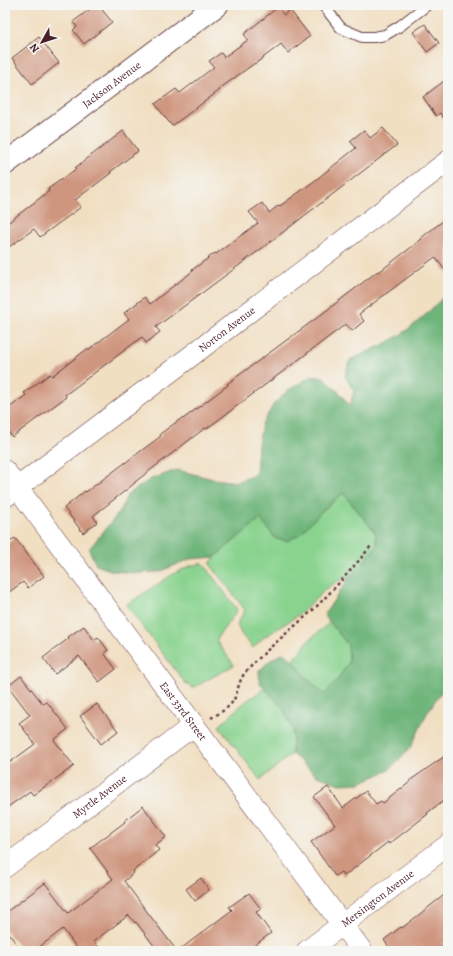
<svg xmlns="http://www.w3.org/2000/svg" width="453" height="956" font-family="Alegreya,serif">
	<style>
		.green { fill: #89d38f; stroke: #6a795d }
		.forest { fill: #6eb57a; stroke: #5c6a52 }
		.building { fill: #cf967f }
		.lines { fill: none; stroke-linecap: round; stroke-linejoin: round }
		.service-casing { stroke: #633c42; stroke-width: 12 }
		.minor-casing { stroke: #633c42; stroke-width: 22 }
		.tertiary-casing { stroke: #633c42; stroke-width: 24 }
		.path { stroke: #633c42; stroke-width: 2.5; stroke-dasharray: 3 3; stroke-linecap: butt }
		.service { stroke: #fff; stroke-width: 10 }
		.minor { stroke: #fff; stroke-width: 21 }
		.tertiary { stroke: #fff; stroke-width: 22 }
		.labels { text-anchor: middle; stroke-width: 3.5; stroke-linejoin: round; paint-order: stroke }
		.street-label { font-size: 11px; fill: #4a1f2b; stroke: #f6f6f2 }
	</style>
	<rect width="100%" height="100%" fill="#f6f6f2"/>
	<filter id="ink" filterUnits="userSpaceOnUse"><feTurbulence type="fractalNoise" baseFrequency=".025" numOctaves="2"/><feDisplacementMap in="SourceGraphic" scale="8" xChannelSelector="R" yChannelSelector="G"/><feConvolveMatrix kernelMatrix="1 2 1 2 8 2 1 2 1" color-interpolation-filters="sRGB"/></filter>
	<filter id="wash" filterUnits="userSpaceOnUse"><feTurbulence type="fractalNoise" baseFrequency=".012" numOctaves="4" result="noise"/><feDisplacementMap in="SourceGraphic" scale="16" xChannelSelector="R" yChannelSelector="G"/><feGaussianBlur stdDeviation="0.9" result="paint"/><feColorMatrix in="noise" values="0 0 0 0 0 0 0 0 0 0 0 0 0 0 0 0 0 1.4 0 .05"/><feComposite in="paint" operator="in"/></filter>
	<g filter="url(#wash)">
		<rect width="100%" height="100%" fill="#f1dfc2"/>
		<path class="green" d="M343,493L375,532L377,545L364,562L349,578L338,581L326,589L300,614L263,638L253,648L241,634L237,624L245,610L210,564L215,557L260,518L322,511Z
			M203,563L236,608L237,611L217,638V642L234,665L193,688L186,684L126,605L175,573L190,566Z
			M330,622L349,645V663L336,682L324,694L307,679L293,660L309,640Z
			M265,688L283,708L293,730L292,754L260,780L219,726L245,702Z"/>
		<path class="forest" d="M447,293L448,687L441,692L427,713L411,747L389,770L360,783L340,784L317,776L292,754L293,730L283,708L260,683L259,671L269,661L283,653L293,660L307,679L324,694L336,682L349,662L348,645L324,615L349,578L364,562L377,545L375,532L343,493L322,511L299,535L287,541L276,539L260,519L215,557L190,559L159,572L136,573L113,571L96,565L89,549L121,510L127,495L151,479L177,470L213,479L237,482L256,474L258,445L262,424L274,404L287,391L310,377H323L338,391L350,406L354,391L345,376L350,360C369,351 389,343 406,331C421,320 434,307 447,293Z"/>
		<g id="blocks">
			<path class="building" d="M95,5H98L112,22L84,44L73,30L77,27L73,22Z
				M278,7L284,15L290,10L310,36L288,53L281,44L255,64V63L219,89L220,90L172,126L155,104L176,89L180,93L214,67L209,61L221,53L224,57L248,40L244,34Z
				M425,24L439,43L427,52L413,32Z
				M39,37L59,63L32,84L12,58Z
				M448,78V124L440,113L436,116L423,97Z
				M383,128L397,145L261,249L156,327L160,332L146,343L142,337L65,395L66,397L12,437L5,427V411L26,395L24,393L50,374L52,376L87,349L88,350L129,319L124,313L145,297L150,304L193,271L192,270L215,253L216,254L258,223L249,212L262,203L269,213L279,205L280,206L313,182L356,148L350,141L364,130L370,138Z
				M123,131L138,151L110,172L111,173L75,200L81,207L40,237L34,229L5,250V225L49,191L48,189L76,169L75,168Z
				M448,217V274L435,257L359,314L364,321L352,331L346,324L241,403L206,429L205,428L135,482V483L93,516L97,522L83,533L64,508L85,491L86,492L161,436L160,434L182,418L183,419L228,385L227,384L314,320L378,271L379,272L422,239L421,238Z
				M15,538L44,576L28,588L23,582L5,595V545Z
				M84,626L94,640L98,637L108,650L104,653L116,669L99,682L79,656L55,674L43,658L69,638L68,637Z
				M21,676L43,704L47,702L68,729L54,740L74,766L33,795L30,791L5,809V766L35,744L19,723L30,715L8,686Z
				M97,704L118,731L101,744L80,716Z
				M448,754V797L427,813L428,814L389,844L388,842L344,876L341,872L335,876L311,842L335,825L314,797L328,787L343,808L366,791L376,804L381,801L383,803L410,782L409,781L412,779Z
				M143,806L166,837L155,845L159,850L133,871L134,873L124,881L151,917L177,951H158L136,922L135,923L129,915L94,941L101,951H79L63,929L34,951H22L5,929V913L45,883L68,913L113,879L90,848L125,822L124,821Z
				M201,878L209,890L195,901L186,889Z
				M448,892V941L434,951H392L384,940L401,927L402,928Z
				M249,893L261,909L256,912L271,933L247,951H178L232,910L229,907Z"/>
		</g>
	</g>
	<g filter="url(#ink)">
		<use href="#blocks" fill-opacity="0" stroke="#633c42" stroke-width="1"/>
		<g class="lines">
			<g class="service-casing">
				<path id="service" d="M323,5L341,28L350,32L362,37H374L385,35L400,26L427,5"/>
			</g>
			<g class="minor-casing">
				<g id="minor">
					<path id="s1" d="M5,471L362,951"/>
					<path id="s2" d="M5,497L448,161"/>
					<path id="s3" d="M5,867L194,725"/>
					<path id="s4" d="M307,951L448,845"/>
				</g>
			</g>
			<g class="tertiary-casing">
				<g id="tertiary">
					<path id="s5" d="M5,164L217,5"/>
				</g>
			</g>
			<path class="path" d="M211,718C218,714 229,708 233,701C238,694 238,681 245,673C265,650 291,630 314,609C334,589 353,568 371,546"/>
			<use href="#service" class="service"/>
			<use href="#minor" class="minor"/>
			<use href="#tertiary" class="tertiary"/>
		</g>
	</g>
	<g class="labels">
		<g class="street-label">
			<text dy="4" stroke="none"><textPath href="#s5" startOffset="133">Jackson Avenue</textPath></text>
			<text dy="4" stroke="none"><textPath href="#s2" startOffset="278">Norton Avenue</textPath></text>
			<text dy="4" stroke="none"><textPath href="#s1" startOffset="299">East 33rd Street</textPath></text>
			<text dy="4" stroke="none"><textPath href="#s3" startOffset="118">Myrtle Avenue</textPath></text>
			<text dy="4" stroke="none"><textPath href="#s4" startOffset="88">Mersington Avenue</textPath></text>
		</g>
	</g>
	<rect width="453" height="956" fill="none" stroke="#f6f6f2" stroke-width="20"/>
	<g transform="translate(42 42) rotate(231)" stroke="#f6f6f2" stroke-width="3" paint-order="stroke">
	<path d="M0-3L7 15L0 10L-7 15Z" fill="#4a1f2b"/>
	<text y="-6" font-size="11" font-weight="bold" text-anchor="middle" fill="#4a1f2b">N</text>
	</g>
</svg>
